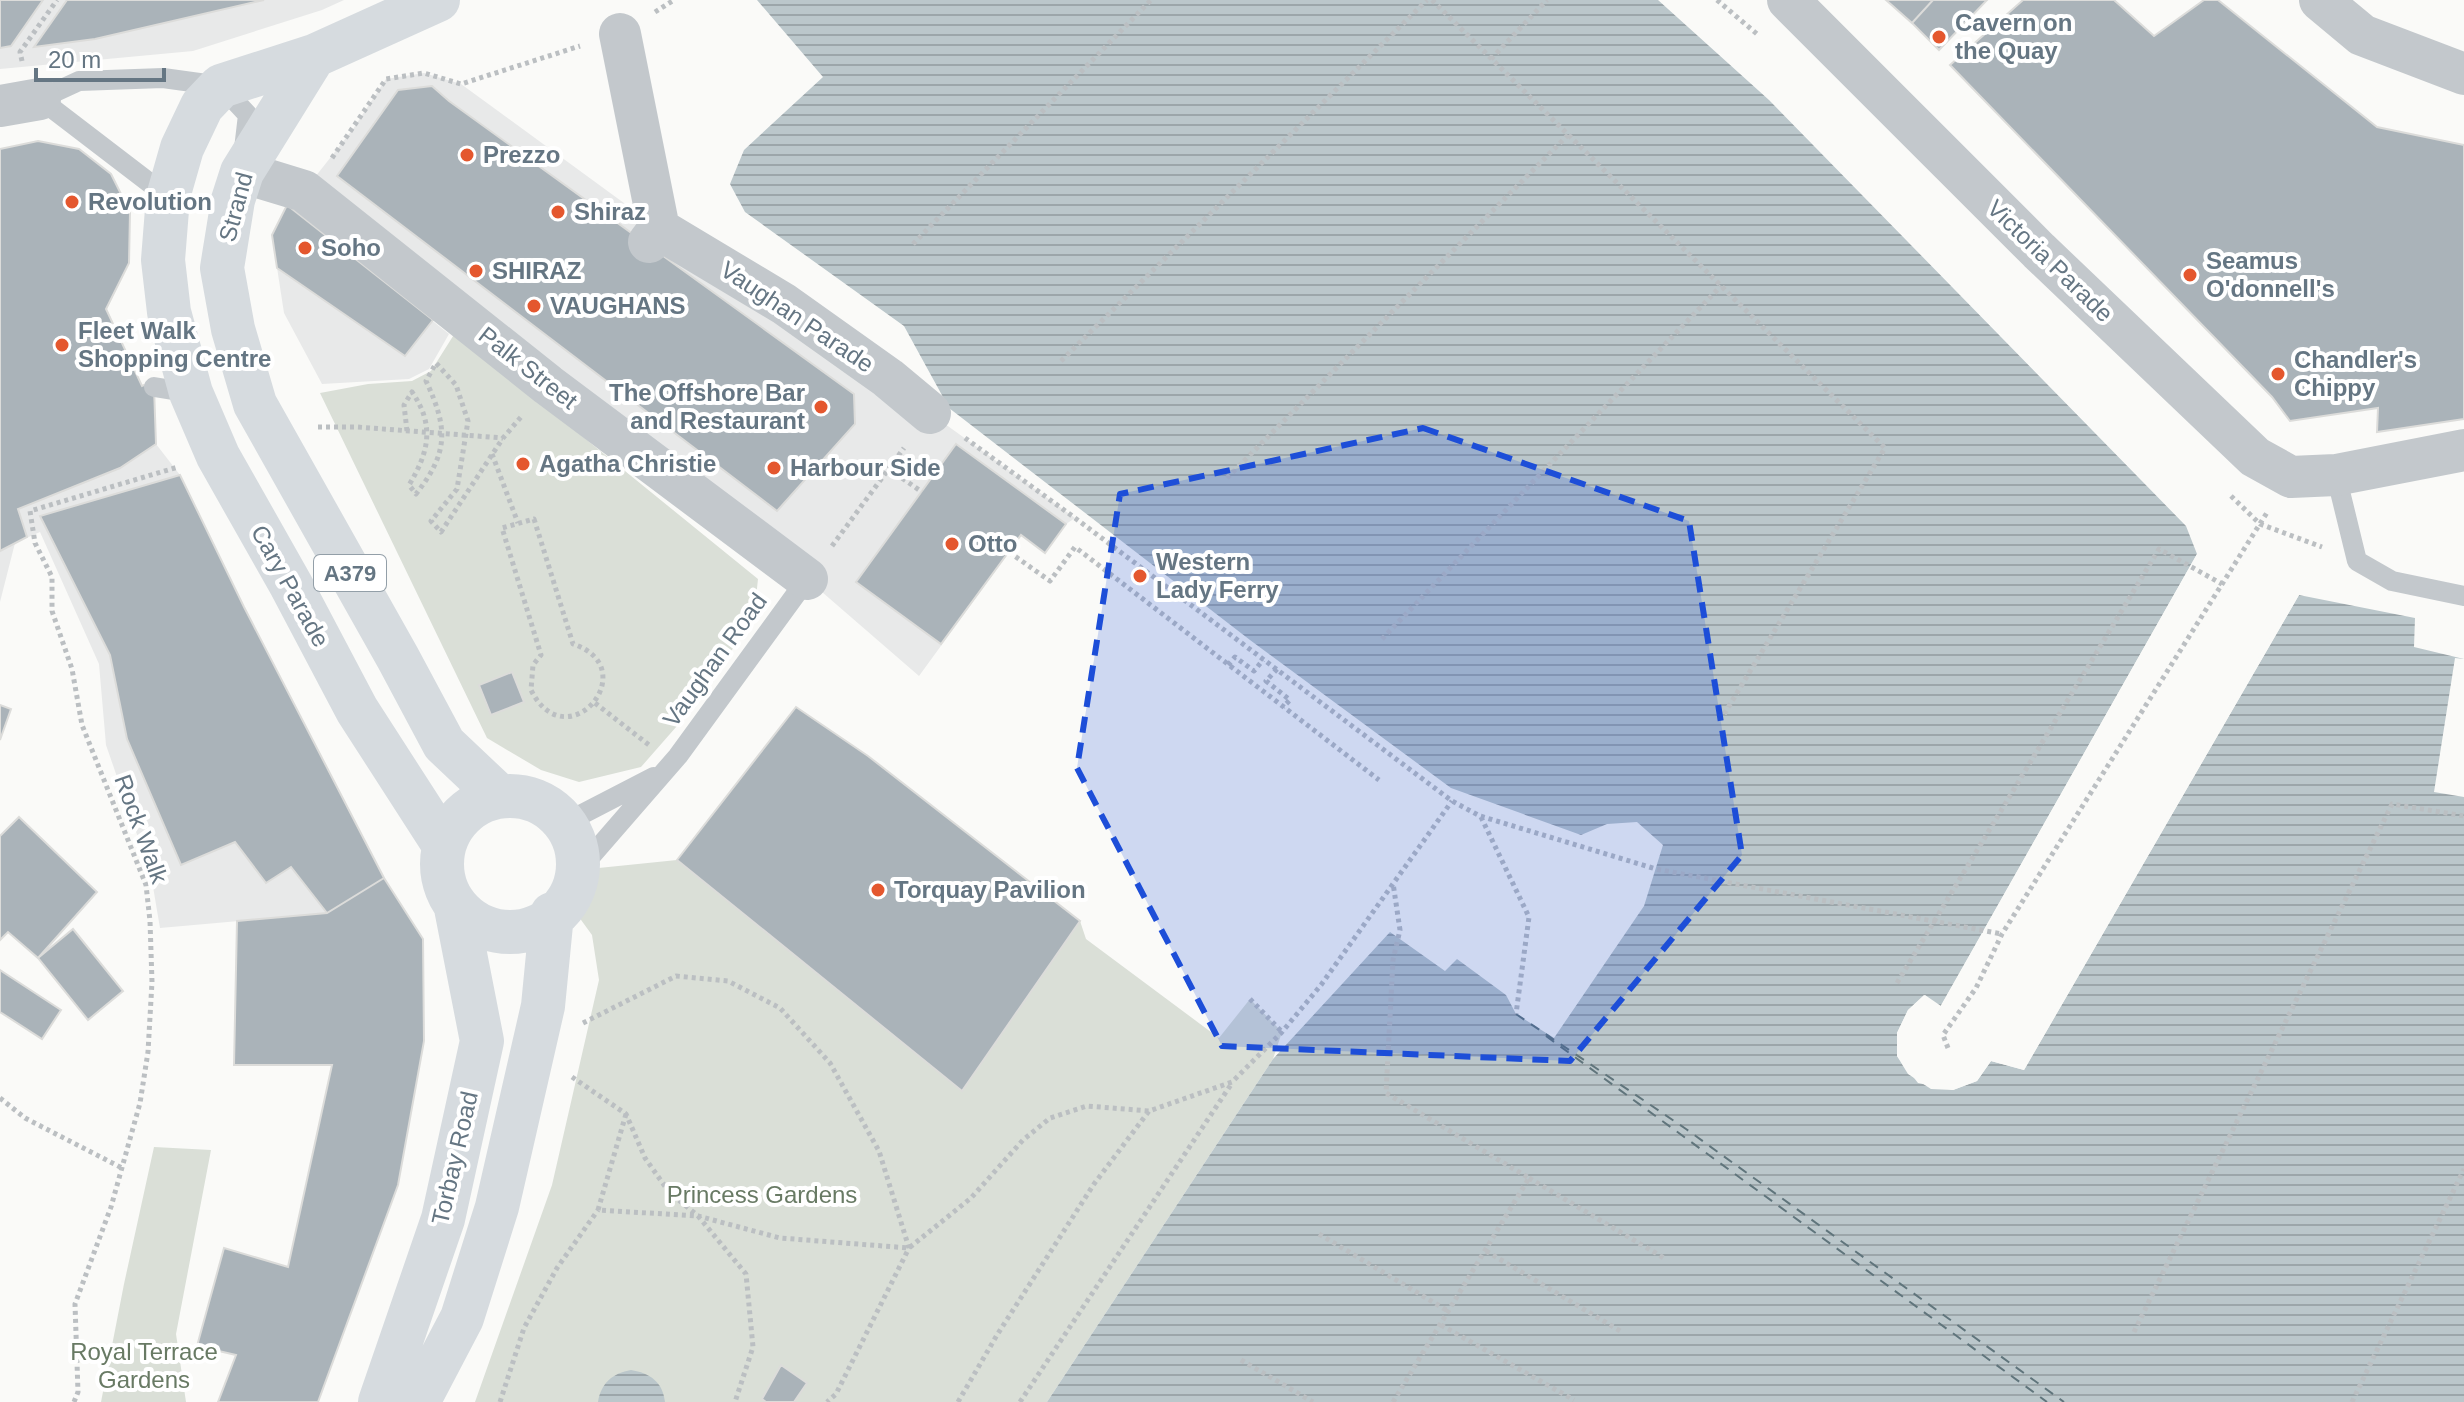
<svg xmlns="http://www.w3.org/2000/svg" width="2464" height="1402" font-family="Helvetica,sans-serif">
	<style>
		.built { fill: #e8e9e9 }
		.green { fill: #dadfd7 }
		.water { fill: url(#water-rules) }
		.pier { fill: #fafaf8 }
		.lines { fill: none; stroke-linecap: round; stroke-linejoin: round }
		.ferry { stroke: #60757c; stroke-width: 2; stroke-dasharray: 10 8; stroke-linecap: butt }
		.building { fill: #aab3b9; stroke: #dcdcda; stroke-width: 2 }
		.path { stroke: #bbbfc2; stroke-width: 5; stroke-dasharray: 4 4; stroke-linecap: butt }
		.lane { stroke: #c3c8cc; stroke-width: 20 }
		.street { stroke: #c3c8cc; stroke-width: 42 }
		.primary { stroke: #d6dbdf; stroke-width: 44 }
		.marked { fill: #1d4ed8; fill-opacity: 0.2; stroke: #1d4ed8; stroke-width: 6; stroke-dasharray: 16 10; stroke-linejoin: round }
		.poi-dot { fill: #e4572e; stroke: #fff; stroke-width: 3 }
		.labels { text-anchor: middle; stroke-width: 8; stroke-linejoin: round; paint-order: stroke }
		.shield { fill: #fff; stroke: #939fa8; stroke-width: 2 }
		.shield-label { font-size: 22px; font-weight: bold; fill: #657683 }
		.poi-label { font-size: 24px; font-weight: bold; fill: #657683; stroke: #fff; text-anchor: start }
		.street-label { font-size: 24px; fill: #657683; stroke: #fff }
		.park-label { font-size: 24px; fill: #687a64; stroke: #fff }
	</style>
	<defs>
		<pattern id="water-rules" width="6" height="5" patternUnits="userSpaceOnUse" patternTransform="scale(2)"><rect width="6" height="5" fill="#bbc7cb"/><path d="M0 2.5h6" fill="none" stroke="#9ca6aa"/></pattern>
	</defs>
	<rect width="100%" height="100%" fill="#fafaf8"/>
	<path class="built" d="M0,0H344L322,10L193,51L0,69Z
		M424,73L461,84L877,388L905,395L1075,518L1066,524L1045,553L1021,536L919,676L807,579L304,191L353,129L386,79Z
		M38,141L79,149L111,174L130,212L129,263L107,309L141,386L154,387L156,444L180,475L244,607L327,913L160,928L151,875L106,745L99,664L40,532L15,543L0,602V149Z
		M287,205L449,334L429,369L409,379L322,384L284,313L272,235Z"/>
	<path class="green" d="M455,333L758,579L754,616L698,702L641,767L579,782L541,770L487,738L320,393L368,384L412,381L431,371Z
		M677,860L962,1090L1080,921L1086,939L1219,1038L1250,999L1282,1032L1273,1059L1047,1402H475L552,1185L599,980L592,935L568,902L579,870Z
		M154,1147L211,1150L176,1334L186,1402H101L124,1284Z"/>
	<path class="water" d="M757,0H1658L1769,100L2186,526L2197,554L1940,1007L1924,995L1908,1010L1897,1033V1056L1918,1083L1953,1090L1977,1081L1991,1061L2024,1070L2299,595L2415,618L2414,647L2464,659V1402H1047L1273,1059L1390,932L1445,971L1457,959L1506,995L1516,1014L1554,1038L1644,906L1663,845L1637,822L1607,824L1581,835L1451,788L1250,640L949,408L904,326L745,212L730,184L744,150L823,77Z
		M631,1370C650,1373 663,1382 665,1402H598C601,1383 613,1373 631,1370Z"/>
	<path class="pier" d="M2197,554L2201,555L1944,1009L1938,1011L1925,1000L1911,1013L1901,1034V1055L1912,1072L1932,1085L1952,1086L1974,1078L1990,1057L2022,1065L2295,594L2299,595L2024,1070L1991,1061L1977,1081L1953,1090L1931,1089L1908,1074L1897,1056V1033L1908,1010L1925,995L1941,1006Z
		M2455,658L2464,659V797L2434,792Z"/>
	<g class="lines">
		<path class="ferry" d="M1516,1014L1686,1129L2064,1402
			M1546,1036L2047,1402"/>
	</g>
	<path class="building" d="M0,0H43L11,46L0,48Z
		M67,0H264L95,39L34,47Z
		M1886,0H1933L1912,23Z
		M1933,0H1987L1939,50L1912,23Z
		M2023,0H2114L2154,36L2204,0H2218L2377,127L2464,145V419L2377,432L2378,408L2290,421L2272,397L1950,65Z
		M432,86L449,101L854,394L855,424L777,511L337,176L398,90Z
		M38,141L79,149L111,174L130,212L129,263L106,309L142,386L151,382L154,387L156,444L120,468L18,509L27,537L0,551V149Z
		M287,205L433,320L405,356L277,268L272,235Z
		M956,444L1066,524L1045,553L1021,535L941,644L856,582Z
		M180,475L244,607L384,878L327,913L291,867L266,883L235,842L181,865L127,739L110,655L40,516Z
		M512,672L524,702L491,715L479,685Z
		M0,705L11,709L0,740Z
		M796,707L868,756L1080,921L962,1091L677,860Z
		M19,817L97,892L38,958L8,932L0,940V836Z
		M384,878L423,939L424,1041L398,1185L318,1402H218L236,1355L197,1346L224,1248L288,1267L332,1065H234L237,921L327,913Z
		M73,929L123,991L88,1020L38,958Z
		M0,970L61,1010L42,1039L0,1012Z
		M781,1365L807,1383L794,1402H766L762,1399Z"/>
	<g class="lines">
		<path class="path" d="M1432,0L1885,448L1723,716
			M1717,0L1757,34
			M655,12L674,0
			M1491,59L1547,0
			M22,61L20,52L57,0
			M332,158L386,79L424,73L461,84L580,46
			M913,244L1151,0
			M1061,361L1427,0
			M318,427H357L503,438
			M407,431L404,405L412,392C435,425 429,452 409,485L416,494C449,452 448,428 426,381L436,363L456,385L468,421L457,489L431,521L441,532L503,438L521,417
			M965,438L1075,518L1452,801L1480,816L1656,869L2002,934
			M492,454L518,523
			M889,469L922,492
			M1227,478L1568,135
			M2231,496L2260,524L2322,547
			M534,519L573,644C646,668 567,762 531,690L533,665L541,655L502,528Z
			M832,546L904,448
			M1009,552L1050,581L1075,547L1379,780
			M1382,639L1721,286
			M1228,665L1235,657L1254,671L1263,660
			M1277,669L1266,681L1290,700L1283,707
			M595,703L649,745
			M1481,817L1529,917L1516,1014
			M1897,983L2159,549L2222,584
			M1250,999L1282,1032
			M583,1023L676,976L728,981L780,1008L830,1063L879,1151L909,1248L836,1394L827,1402
			M1948,1048L1943,1035L1976,988L2002,934L2268,511
			M572,1077L626,1114L645,1158L669,1192L698,1216L780,1238L909,1248L971,1198L1023,1140L1050,1118L1087,1106L1149,1111
			M0,1098L25,1118L122,1168
			M626,1114L598,1210L698,1216L746,1274L753,1347L735,1402
			M1529,1178L1664,1258
			M1319,1234L1448,1311
			M1486,1251L1622,1332
			M1441,1325L1574,1400
			M2134,1332L2392,804L2464,816
			M1241,1360L1313,1402
			M74,1402L78,1392L75,1304L111,1207L140,1103L148,1052L152,982L150,921L146,885L82,725L72,669L52,611V577L35,543L30,511L178,467
			M500,1402L524,1328L557,1268L598,1210
			M958,1402L997,1335L1094,1184L1149,1111L1232,1082L1282,1032L1321,985L1452,801
			M1020,1402L1232,1083
			M1393,1402L1529,1178L1386,1093L1393,960L1400,930L1393,883
			M2352,1402L2464,1169"/>
		<path class="lane" d="M168,197L40,99L79,81L163,78L221,86L248,115L244,149
			M154,387L191,393
			M2336,475L2357,561L2392,581L2464,596
			M565,823L654,777
			M579,870L678,756L807,579"/>
		<path class="street" d="M1788,0L2039,251L2255,457L2291,477L2336,475L2464,450
			M2320,0L2362,35L2464,74
			M620,34L659,229L649,242
			M0,106L40,99
			M242,172L304,191L548,385L807,579
			M659,229L784,304L888,378L930,413"/>
		<path class="primary" d="M438,0L314,56L221,86L202,106L182,148L168,197L163,260L169,312L191,393L218,456L291,585L357,710L444,845
			M314,56L242,172L233,200L222,268L233,329L255,404L398,658L444,744L499,796
			M442 864a68 68 0 1 1 136 0a68 68 0 1 1-136 0Z
			M380,1402L443,1219L482,1041L456,908
			M418,1402L462,1318L497,1207L543,1006L552,914"/>
	</g>
	<path class="marked" d="M1423,428L1689,521L1742,855L1570,1061L1222,1046L1077,768L1120,494Z"/>
	<g class="poi-dot">
		<circle cx="1939" cy="37" r="8"/>
		<circle cx="467" cy="155" r="8"/>
		<circle cx="72" cy="202" r="8"/>
		<circle cx="558" cy="212" r="8"/>
		<circle cx="305" cy="248" r="8"/>
		<circle cx="476" cy="271" r="8"/>
		<circle cx="2190" cy="275" r="8"/>
		<circle cx="534" cy="306" r="8"/>
		<circle cx="62" cy="345" r="8"/>
		<circle cx="2278" cy="374" r="8"/>
		<circle cx="821" cy="407" r="8"/>
		<circle cx="523" cy="464" r="8"/>
		<circle cx="774" cy="468" r="8"/>
		<circle cx="952" cy="544" r="8"/>
		<circle cx="1140" cy="576" r="8"/>
		<circle cx="878" cy="890" r="8"/>
	</g>
	<g class="labels">
		<rect class="shield" x="314" y="555" width="72" height="36" rx="6"/>
		<g class="shield-label">
			<text x="350" y="581">A379</text>
		</g>
		<g class="poi-label">
			<text x="1955" y="31">Cavern on<tspan x="1955" dy="28">the Quay</tspan></text>
			<text x="483" y="163">Prezzo</text>
			<text x="88" y="210">Revolution</text>
			<text x="574" y="220">Shiraz</text>
			<text x="321" y="256">Soho</text>
			<text x="2206" y="269">Seamus<tspan x="2206" dy="28">O'donnell's</tspan></text>
			<text x="492" y="279">SHIRAZ</text>
			<text x="550" y="314">VAUGHANS</text>
			<text x="78" y="339">Fleet Walk<tspan x="78" dy="28">Shopping Centre</tspan></text>
			<text x="2294" y="368">Chandler's<tspan x="2294" dy="28">Chippy</tspan></text>
			<text x="805" y="401" text-anchor="end">The Offshore Bar<tspan x="805" dy="28">and Restaurant</tspan></text>
			<text x="539" y="472">Agatha Christie</text>
			<text x="790" y="476">Harbour Side</text>
			<text x="968" y="552">Otto</text>
			<text x="1156" y="570">Western<tspan x="1156" dy="28">Lady Ferry</tspan></text>
			<text x="894" y="898">Torquay Pavilion</text>
		</g>
		<g class="street-label">
			<text transform="translate(236 207) rotate(-75)" y="8">Strand</text>
			<text transform="translate(2050 261) rotate(44)" y="8">Victoria Parade</text>
			<text transform="translate(797 317) rotate(34)" y="8">Vaughan Parade</text>
			<text transform="translate(528 368) rotate(38)" y="8">Palk Street</text>
			<text transform="translate(290 586) rotate(61)" y="8">Cary Parade</text>
			<text transform="translate(715 660) rotate(-54)" y="8">Vaughan Road</text>
			<text transform="translate(141 829) rotate(70)" y="8">Rock Walk</text>
			<text transform="translate(455 1158) rotate(-77)" y="8">Torbay Road</text>
		</g>
		<g class="park-label">
			<text x="762" y="1203">Princess Gardens</text>
			<text x="144" y="1360">Royal Terrace<tspan x="144" dy="28">Gardens</tspan></text>
		</g>
	</g>
	<path d="M36 68v12h128v-12" fill="none" stroke="#657683" stroke-width="4"/>
	<text x="48" y="68" font-size="24" fill="#657683" stroke="#ffffff" stroke-width="6" paint-order="stroke">20 m</text>
</svg>
